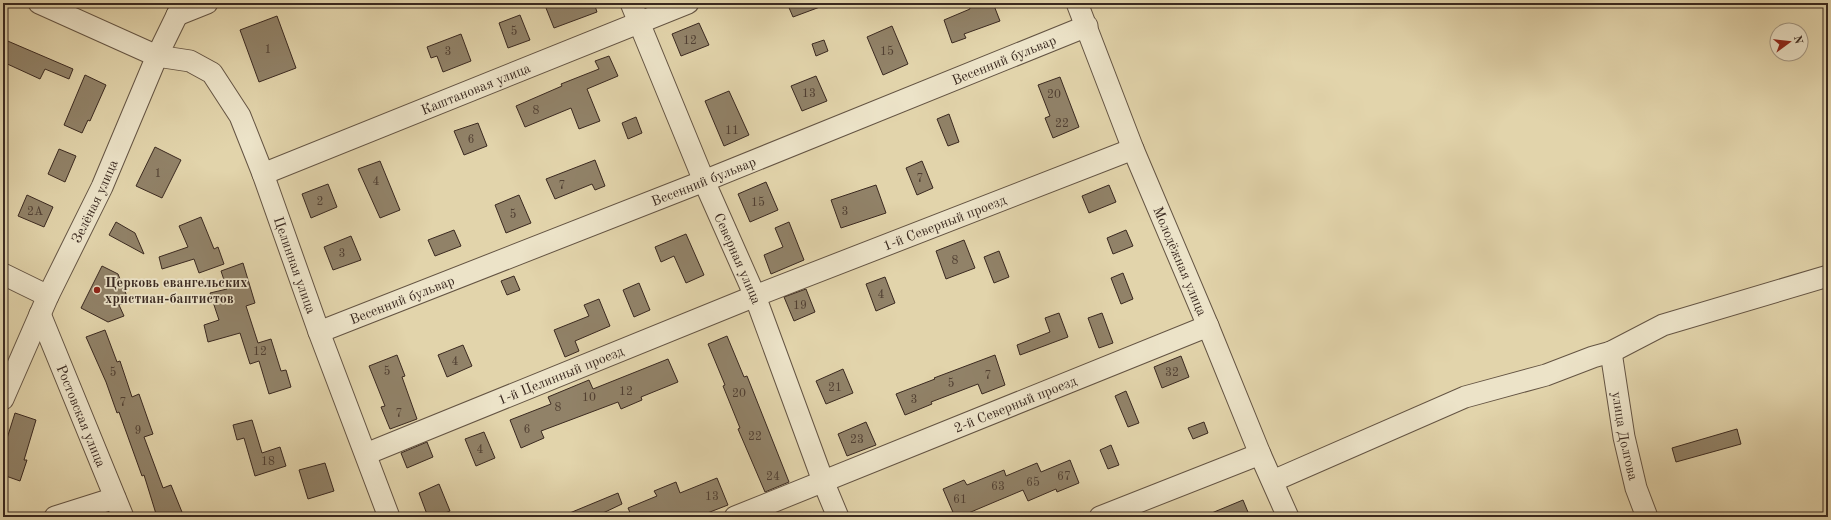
<svg xmlns="http://www.w3.org/2000/svg" width="1831" height="520" font-family="'Old Standard TT',serif">
	<style>
		.building { fill: #918268; stroke: #3a2920 }
		.lines { fill: none; stroke-linecap: round; stroke-linejoin: round }
		.minor-casing { stroke: #645443; stroke-width: 23 }
		.minor { stroke: #ece3c8; stroke-width: 21 }
		.poi-dot { fill: #8f2418; stroke: #ece3c8; stroke-width: 1.5 }
		.labels { text-anchor: middle; stroke-width: 3.5; stroke-linejoin: round; paint-order: stroke }
		.number-label { font-size: 12px; fill: #503f32 }
		.street-label { font-size: 14px; fill: #3a2920; stroke: #ece3c8 }
		.poi-label { font-size: 14px; font-weight: bold; fill: #3a2920; stroke: #ece3c8; text-anchor: start }
	</style>
	<rect width="100%" height="100%" fill="#e2d4ab"/>
	<filter id="stains"><feTurbulence type="fractalNoise" baseFrequency=".005" numOctaves="4"/><feColorMatrix values="0 0 0 0 .2 0 0 0 0 .09 0 0 0 0 .02 0 0 0 .5 -.17"/></filter>
	<radialGradient id="worn" r=".72"><stop offset=".6" stop-color="#630" stop-opacity="0"/><stop offset="1" stop-color="#630" stop-opacity=".3"/></radialGradient>
	<path class="building" d="M544,3H594L597,12L554,28Z
		M787,3H828V4L793,17Z
		M968,3H993L1000,21L964,34L966,38L952,43L944,20L970,9Z
		M520,15L530,40L508,48L499,23Z
		M277,16L296,68L259,82L240,30Z
		M699,23L709,45L681,56L672,34Z
		M892,26L908,64L883,75L867,37Z
		M461,34L471,61L443,72L437,56L431,58L427,47Z
		M3,39L73,69L69,79L45,69L40,79L3,62Z
		M824,40L828,51L816,56L812,44Z
		M609,56L618,76L587,89L600,121L579,129L571,108L525,127L516,106L562,86L561,84L599,69L595,61Z
		M85,75L106,85L90,121L88,120L82,133L64,125Z
		M816,76L827,101L802,111L791,86Z
		M1060,77L1079,127L1053,138L1045,118L1050,116L1038,85Z
		M729,91L749,135L724,146L705,101Z
		M949,114L959,142L948,146L937,119Z
		M636,117L642,133L628,139L622,123Z
		M478,123L487,146L464,155L454,131Z
		M155,147L181,160L162,198L136,186Z
		M59,149L76,156L65,182L48,174Z
		M595,160L605,186L595,190L592,184L555,199L546,179Z
		M380,161L400,210L380,218L358,169Z
		M922,161L933,188L917,195L906,168Z
		M766,182L778,210L750,222L738,194Z
		M328,184L337,207L311,218L302,194Z
		M876,185L886,213L841,228L831,200Z
		M1109,185L1116,202L1089,213L1082,196Z
		M27,195L53,207L44,227L18,216Z
		M519,195L531,223L506,233L495,205Z
		M201,217L214,249L218,247L224,264L199,273L194,259L162,269L159,257L188,247L179,226Z
		M116,222L135,233L144,254L109,235Z
		M789,222L804,260L771,274L764,255L783,247L775,228Z
		M454,230L461,246L435,256L428,240Z
		M1126,230L1133,246L1113,254L1107,238Z
		M686,234L704,275L686,283L674,256L661,262L655,247Z
		M351,236L361,260L333,270L324,247Z
		M964,240L975,268L946,279L936,251Z
		M999,251L1009,277L994,283L984,257Z
		M243,263L255,303L246,306L258,343L271,339L281,371L286,370L291,387L269,394L259,361L250,364L240,333L208,342L204,325L219,320L210,293L227,289L221,271Z
		M102,266L118,274L128,299L121,301L122,304L119,305L124,316L108,322L81,308Z
		M1123,273L1133,299L1121,304L1111,278Z
		M514,276L520,290L507,295L501,281Z
		M885,277L895,303L876,311L866,284Z
		M639,283L650,310L634,317L623,290Z
		M806,289L815,312L794,321L784,297Z
		M599,299L610,326L575,341L579,351L565,357L554,330L589,316L584,305Z
		M1059,313L1068,337L1020,355L1017,345L1050,332L1045,318Z
		M1102,313L1113,343L1099,348L1088,318Z
		M105,330L117,362L120,361L132,397L139,394L153,434L144,437L163,488L171,485L184,517H157L144,475L142,476L119,412L117,413L106,382L86,337Z
		M727,336L744,377L747,376L789,482L765,492L738,429L740,428L723,386L725,385L708,344Z
		M463,345L472,366L447,377L438,355Z
		M397,355L405,376L402,377L417,419L390,429L381,407L385,406L369,366Z
		M995,355L1005,385L982,394L978,384L931,402L932,404L905,415L896,394L935,379L934,378Z
		M1181,356L1189,377L1162,388L1154,367Z
		M668,359L678,382L641,397L642,400L621,409L618,402L541,431L544,438L521,448L510,420L551,404L548,397L589,380L593,389Z
		M843,369L853,393L826,404L816,381Z
		M1126,391L1139,423L1128,427L1115,396Z
		M15,413L36,420L24,460H27L20,481L3,475V451Z
		M252,420L262,453L280,447L286,466L255,476L244,438L237,440L233,425Z
		M866,422L876,445L847,456L838,434Z
		M1204,422L1208,433L1193,439L1188,428Z
		M1737,429L1741,444L1676,462L1672,448Z
		M484,432L495,458L476,466L465,439Z
		M427,442L433,457L407,468L401,453Z
		M1111,445L1119,465L1108,469L1100,450Z
		M1070,460L1079,483L1057,492L1056,489L1028,501L1023,490L959,517H955L943,489L964,480L967,485L1004,470L1006,476L1037,463L1041,472Z
		M325,463L334,491L308,499L299,470Z
		M717,478L728,505L697,517H632L628,508L657,496L654,491L676,482L680,493Z
		M439,484L450,511L435,517H428L419,493Z
		M618,493L622,504L603,513L593,517H560Z
		M1243,500L1250,517H1202Z"/>
	<g class="lines">
		<g class="minor-casing">
			<g id="minor">
				<path id="s1" d="M39,3L157,56L190,61L212,73L240,116L263,174L319,332L389,517"/>
				<path id="s2" d="M631,3L704,181L755,296L823,481L838,517"/>
				<path id="s3" d="M1077,3L1133,149L1208,326L1260,454L1288,517"/>
				<path d="M177,15L207,3"/>
				<path id="s4" d="M263,174L688,3"/>
				<path d="M3,274L48,296"/>
				<path id="s5" d="M40,314L123,517"/>
				<path id="s6" d="M319,332L704,181L1087,26"/>
				<path id="s7" d="M1611,352L1624,437L1636,488L1647,517"/>
				<path id="s8" d="M3,399L48,296L102,187L157,56L183,3"/>
				<path id="s9" d="M366,454L755,296L1133,149"/>
				<path d="M1273,481L1465,397L1546,375L1593,357L1611,352L1663,325L1828,276"/>
				<path d="M55,517L115,498"/>
				<path id="s10" d="M735,517L1208,326"/>
				<path d="M1100,517L1260,454"/>
			</g>
		</g>
		<use href="#minor" class="minor"/>
	</g>
	<circle class="poi-dot" cx="97" cy="290" r="4"/>
	<g class="labels">
		<g class="number-label">
			<text x="514" y="35">5</text>
			<text x="690" y="44">12</text>
			<text x="268" y="53">1</text>
			<text x="448" y="55">3</text>
			<text x="887" y="55">15</text>
			<text x="809" y="97">13</text>
			<text x="1054" y="98">20</text>
			<text x="536" y="114">8</text>
			<text x="1062" y="127">22</text>
			<text x="732" y="134">11</text>
			<text x="471" y="143">6</text>
			<text x="158" y="177">1</text>
			<text x="920" y="182">7</text>
			<text x="376" y="185">4</text>
			<text x="562" y="189">7</text>
			<text x="320" y="205">2</text>
			<text x="758" y="206">15</text>
			<text x="35" y="215">2А</text>
			<text x="845" y="215">3</text>
			<text x="513" y="218">5</text>
			<text x="342" y="257">3</text>
			<text x="955" y="264">8</text>
			<text x="881" y="298">4</text>
			<text x="800" y="309">19</text>
			<text x="260" y="355">12</text>
			<text x="455" y="365">4</text>
			<text x="387" y="375">5</text>
			<text x="113" y="376">5</text>
			<text x="1172" y="376">32</text>
			<text x="988" y="379">7</text>
			<text x="951" y="387">5</text>
			<text x="835" y="391">21</text>
			<text x="626" y="395">12</text>
			<text x="739" y="397">20</text>
			<text x="589" y="401">10</text>
			<text x="914" y="403">3</text>
			<text x="123" y="406">7</text>
			<text x="558" y="411">8</text>
			<text x="399" y="417">7</text>
			<text x="527" y="433">6</text>
			<text x="138" y="434">9</text>
			<text x="755" y="440">22</text>
			<text x="857" y="443">23</text>
			<text x="480" y="453">4</text>
			<text x="268" y="465">18</text>
			<text x="773" y="480">24</text>
			<text x="1064" y="480">67</text>
			<text x="1033" y="486">65</text>
			<text x="998" y="490">63</text>
			<text x="712" y="500">13</text>
			<text x="960" y="503">61</text>
		</g>
		<g class="street-label">
			<text dy="5" stroke="none"><textPath href="#s6" startOffset="737">Весенний бульвар</textPath></text>
			<text dy="5" stroke="none"><textPath href="#s4" startOffset="229">Каштановая улица</textPath></text>
			<text dy="5" stroke="none"><textPath href="#s6" startOffset="413">Весенний бульвар</textPath></text>
			<text dy="5" stroke="none"><textPath href="#s8" startOffset="218">Зелёная улица</textPath></text>
			<text dy="5" stroke="none"><textPath href="#s9" startOffset="623">1-й Северный проезд</textPath></text>
			<text dy="5" stroke="none"><textPath href="#s2" startOffset="277">Северная улица</textPath></text>
			<text dy="5" stroke="none"><textPath href="#s3" startOffset="278">Молодёжная улица</textPath></text>
			<text dy="5" stroke="none"><textPath href="#s1" startOffset="398">Целинная улица</textPath></text>
			<text dy="5" stroke="none"><textPath href="#s6" startOffset="89">Весенний бульвар</textPath></text>
			<text dy="5" stroke="none"><textPath href="#s9" startOffset="210">1-й Целинный проезд</textPath></text>
			<text dy="5" stroke="none"><textPath href="#s10" startOffset="302">2-й Северный проезд</textPath></text>
			<text dy="5" stroke="none"><textPath href="#s5" startOffset="110">Ростовская улица</textPath></text>
			<text dy="5" stroke="none"><textPath href="#s7" startOffset="85">улица Долгова</textPath></text>
		</g>
		<g class="poi-label">
			<text x="105" y="287">Церковь евангельских<tspan x="105" dy="16">христиан-баптистов</tspan></text>
		</g>
	</g>
	<rect width="1831" height="520" fill="none" stroke="#e2d4ab" stroke-width="16"/>
	<rect x="4" y="4" width="1823" height="512" fill="none" stroke="#3a2920" stroke-width="2"/>
	<rect x="8" y="8" width="1815" height="504" fill="none" stroke="#3a2920"/>
	<g transform="translate(1789 42) rotate(75)"><circle r="19" fill="#ece3c8" stroke="#a59985"/>
	<path d="M0-3L7 15L0 10L-7 15Z" fill="#8f2418"/>
	<text y="-6" font-size="11" font-weight="bold" text-anchor="middle" fill="#3a2920">N</text>
	</g>
	<rect width="100%" height="100%" filter="url(#stains)"/>
	<rect width="100%" height="100%" fill="url(#worn)"/>
</svg>
